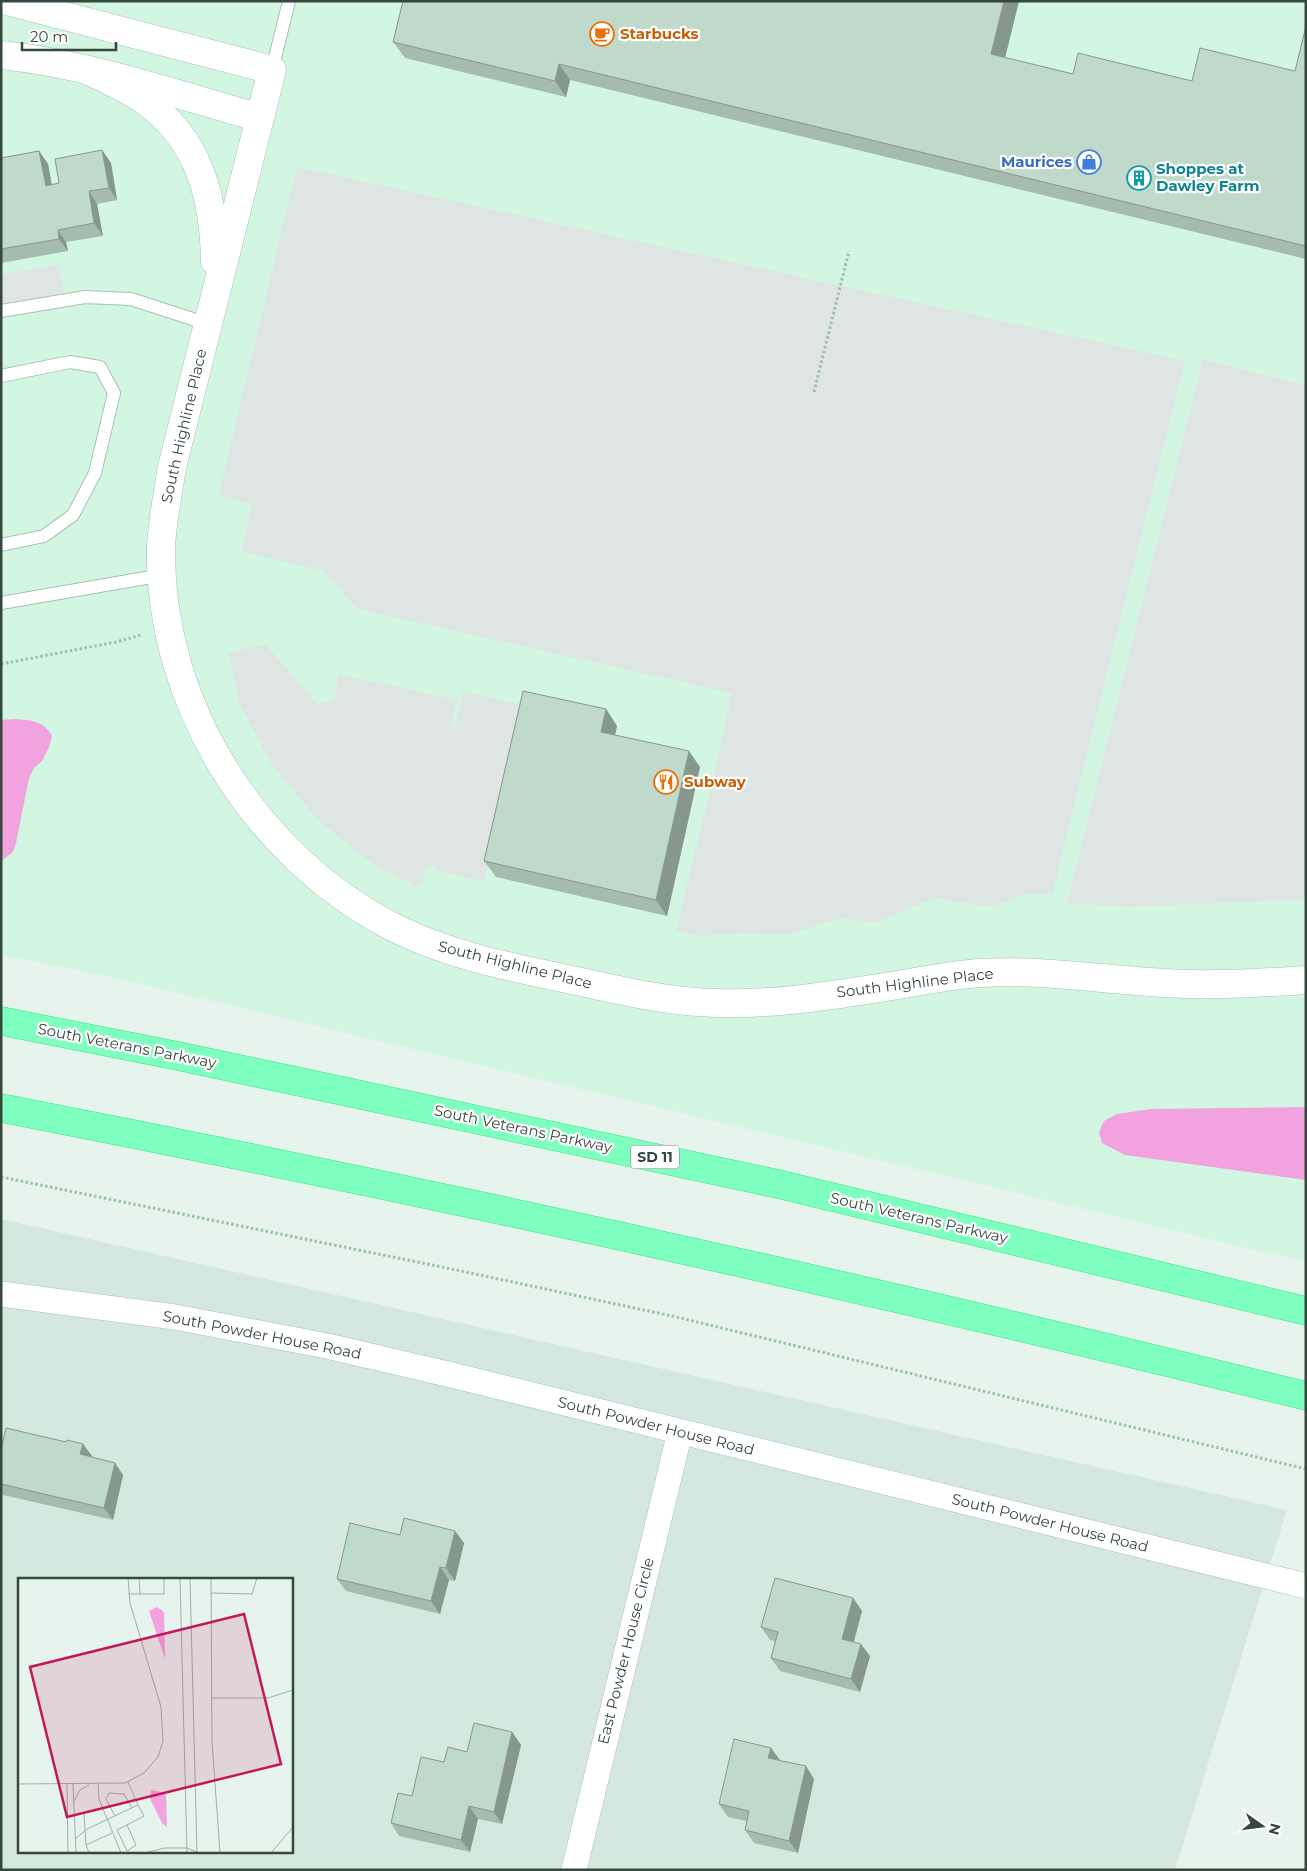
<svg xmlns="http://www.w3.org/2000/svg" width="1307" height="1871" font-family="Montserrat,sans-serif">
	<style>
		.residential { fill: #d5e8df; fill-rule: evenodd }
		.commercial { fill: #d2f6e1 }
		.parking { fill: #dfe5e2 }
		.water { fill: #f2a2df }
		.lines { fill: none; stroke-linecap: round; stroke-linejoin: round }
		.service-casing { stroke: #a9c0b4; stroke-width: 14 }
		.minor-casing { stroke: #a9c0b4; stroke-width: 26 }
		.tertiary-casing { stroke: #a9c0b4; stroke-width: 29 }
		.trunk-casing { stroke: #34e284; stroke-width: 29 }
		.path { stroke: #9ac2ad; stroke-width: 3; stroke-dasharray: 2.5 2.5; stroke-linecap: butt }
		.service { stroke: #fff; stroke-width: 12 }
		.minor { stroke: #fff; stroke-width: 25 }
		.tertiary { stroke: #fff; stroke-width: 28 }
		.trunk { stroke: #7effc0; stroke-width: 28 }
		.wall { fill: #a4bbae }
		.shaded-wall { fill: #86988d }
		.building { fill: #bfd9ca; stroke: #86988d }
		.labels { text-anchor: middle; stroke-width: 4.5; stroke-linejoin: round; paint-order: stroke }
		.shield { fill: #fff; stroke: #727e77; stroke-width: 1 }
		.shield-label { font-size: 14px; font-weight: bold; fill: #36473d }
		.food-label { font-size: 15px; font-weight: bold; fill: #c56008; stroke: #fff; text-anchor: start }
		.shop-label { font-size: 15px; font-weight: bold; fill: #366cbe; stroke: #fff; text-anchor: end }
		.culture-label { font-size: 15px; font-weight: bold; fill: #0d838f; stroke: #fff; text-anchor: start }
		.street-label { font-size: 15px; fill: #36473d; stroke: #fff }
		.inset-road { fill: none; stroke: #a0afa7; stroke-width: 1 }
		.view { fill: #c2185b; fill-opacity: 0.15; stroke: #c2185b; stroke-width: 2.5 }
		.inset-edge { fill: none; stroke: #36473d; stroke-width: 2.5 }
	</style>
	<rect width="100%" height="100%" fill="#e7f4ee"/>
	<path class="residential" d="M1,1219L1287,1510L1175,1870H1ZM19,1580H291V1852H19Z"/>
	<path class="commercial" d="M1,1H1306V1262L111,977L1,955Z"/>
	<path class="parking" d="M297,167L1185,361L1052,895L1028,893L990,907L935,898L874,923L840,918L789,934L739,933L703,936L676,930L718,759L732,693L358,609L324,571L242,551L252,504L219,494Z
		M59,265L65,304L1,313V274Z
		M1203,359L1306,385V899L1129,907L1067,903Z
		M265,644L317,704L334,700L339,674L457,700L451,726L455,727L463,692L522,705L484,881L446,873L429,865L418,887L375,866L318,820L272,765L240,704L228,653Z"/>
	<path class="water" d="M15,719C31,720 44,721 52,736L49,747L42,761L34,768L29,778L16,843L13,852L1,861V720Z
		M1306,1107V1180L1125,1155L1102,1143L1099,1132L1104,1121L1117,1114L1151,1109Z"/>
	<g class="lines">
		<g class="service-casing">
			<path id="service" d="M272,70L289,1
				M1,311L85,297L131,299L208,324
				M1,376L70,362L100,367L114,393L95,473L73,515L44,536L1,545
				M1,603L163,575"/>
		</g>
		<g class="minor-casing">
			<path id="minor" d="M1,1294L175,1317L327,1346L456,1376L1306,1586
				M574,1870L680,1432"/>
		</g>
		<g class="tertiary-casing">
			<path id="tertiary" d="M7,1L272,70L172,467C168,494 162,521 161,548C159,704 255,856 393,927C450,956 514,968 577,981C622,991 669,1002 716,1003C775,1005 835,995 892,986C922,981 951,975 980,973C1040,969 1105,980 1165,983C1212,986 1259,983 1306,980
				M1,55C89,64 175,94 260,118
				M87,70C106,79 126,88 144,100C199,139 214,197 215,261"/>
		</g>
		<g class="trunk-casing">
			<path id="trunk" d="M1,1021L183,1057L778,1184L1306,1311
				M1,1108C438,1193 873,1289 1306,1396"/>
		</g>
		<path class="path" d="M814,392L849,251
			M1,664L116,642L141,635
			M1,1177L461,1271L672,1316L1306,1469"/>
		<use href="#service" class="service"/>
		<use href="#minor" class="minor"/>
		<use href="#tertiary" class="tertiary"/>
		<use href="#trunk" class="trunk"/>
	</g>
	<path class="wall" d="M403,1H1019L1005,58L1073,74L1192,81L1295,71L1306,26V259L570,80L566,97L405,58L393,42Z
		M102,150L111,163L117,200L97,204L103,236L66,242L68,251L1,263V158L39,151L48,164L52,185L59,183Z
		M606,709L617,726L615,735L700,767L667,916L496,877L484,861Z
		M1,1450L92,1456V1457L115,1463L123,1475L113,1520L3,1495L1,1493Z
		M455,1531L464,1543L455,1581L449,1580L440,1614L346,1591L337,1579L400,1535Z
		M853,1598L862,1611L854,1642L870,1656L860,1692L780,1671L771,1658L775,1641L770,1640L761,1627Z
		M512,1732L521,1745L502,1824L478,1819L470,1852L399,1836L391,1823L412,1796L444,1762Z
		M780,1760L814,1779L798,1853L754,1843L745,1830L747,1821L728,1817L719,1804Z"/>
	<path class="shaded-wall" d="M1004,1H1019L1002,70L991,54Z
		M559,64L570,80L566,97L555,81Z
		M102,150L111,163L117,200L109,188Z
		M39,151L48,164L54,198L46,186Z
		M89,191L97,204L103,236L94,223Z
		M58,230L66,242L68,251L59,239Z
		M606,709L617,726L612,748L601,732Z
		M689,751L700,767L667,916L656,900Z
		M83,1444L92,1456L89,1467L80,1454Z
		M115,1463L123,1475L113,1520L104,1508Z
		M455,1531L464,1543L455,1581L446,1568Z
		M440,1567L449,1580L440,1614L431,1601Z
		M853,1598L862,1611L851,1651L842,1639Z
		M861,1644L870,1656L860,1692L851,1679Z
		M512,1732L521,1745L502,1824L494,1812Z
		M771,1748L780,1760L768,1758Z
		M806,1766L814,1779L798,1853L789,1841Z
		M469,1806L478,1819L470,1852L461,1840Z"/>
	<path class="building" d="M403,1H1004L991,54L1073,74L1078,53L1192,81L1200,48L1295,71L1306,26V246L559,64L555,81L393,42Z
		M102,150L109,188L89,191L94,223L58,230L59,239L1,249V158L39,151L46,186L59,183L55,159Z
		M523,691L606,709L601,732L689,751L656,900L484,861Z
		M6,1428L66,1442L67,1440L83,1444L80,1454L115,1463L104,1508L1,1484V1450Z
		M404,1518L455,1531L446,1568L440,1567L431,1601L337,1579L350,1523L400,1535Z
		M775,1578L853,1598L842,1639L861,1644L851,1679L771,1658L778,1632L761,1627Z
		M474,1723L512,1732L494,1812L469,1806L461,1840L391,1823L398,1793L412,1796L421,1757L444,1762L448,1747L467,1752Z
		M734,1739L771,1748L768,1758L806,1766L789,1841L745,1830L749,1811L719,1804Z"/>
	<defs>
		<g id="cafe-ring" transform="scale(1.25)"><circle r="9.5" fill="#fff" stroke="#e8710a" stroke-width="1.5"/><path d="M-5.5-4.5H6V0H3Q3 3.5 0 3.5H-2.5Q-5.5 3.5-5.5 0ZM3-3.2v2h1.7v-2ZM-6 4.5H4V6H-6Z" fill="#e8710a"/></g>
		<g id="shop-ring" transform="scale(1.25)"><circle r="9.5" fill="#fff" stroke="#3f7fe0" stroke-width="1.5"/><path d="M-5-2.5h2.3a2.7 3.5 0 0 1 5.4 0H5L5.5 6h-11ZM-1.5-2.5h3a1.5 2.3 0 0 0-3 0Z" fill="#3f7fe0"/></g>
		<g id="building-ring" transform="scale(1.25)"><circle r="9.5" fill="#fff" stroke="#0f9aa8" stroke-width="1.5"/><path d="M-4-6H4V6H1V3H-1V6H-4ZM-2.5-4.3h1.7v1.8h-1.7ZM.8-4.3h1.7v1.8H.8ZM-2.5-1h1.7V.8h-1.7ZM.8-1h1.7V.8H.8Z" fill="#0f9aa8"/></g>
		<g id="restaurant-ring" transform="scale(1.25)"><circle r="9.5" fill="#fff" stroke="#e8710a" stroke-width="1.5"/><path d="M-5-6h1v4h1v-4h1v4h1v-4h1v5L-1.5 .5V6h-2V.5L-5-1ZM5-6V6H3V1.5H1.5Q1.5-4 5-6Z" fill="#e8710a"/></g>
	</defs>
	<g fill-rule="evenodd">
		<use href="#cafe-ring" x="602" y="34"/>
		<use href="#shop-ring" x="1089" y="162"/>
		<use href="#building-ring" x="1139" y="178"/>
		<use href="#restaurant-ring" x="666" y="782"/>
	</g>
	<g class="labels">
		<rect class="shield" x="631" y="1145.5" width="48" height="23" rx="4"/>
		<g class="shield-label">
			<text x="655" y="1162">SD 11</text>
		</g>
		<g class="food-label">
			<text x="620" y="39">Starbucks</text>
			<text x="684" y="787">Subway</text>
		</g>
		<g class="shop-label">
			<text x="1072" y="167">Maurices</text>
		</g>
		<g class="culture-label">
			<text x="1156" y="174">Shoppes at<tspan x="1156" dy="17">Dawley Farm</tspan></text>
		</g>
		<g class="street-label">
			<text transform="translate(184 426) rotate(-77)" y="5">South Highline Place</text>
			<text transform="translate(515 965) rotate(14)" y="5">South Highline Place</text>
			<text transform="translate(915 983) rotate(-7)" y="5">South Highline Place</text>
			<text transform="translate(127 1046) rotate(11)" y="5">South Veterans Parkway</text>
			<text transform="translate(523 1129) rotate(12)" y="5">South Veterans Parkway</text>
			<text transform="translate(919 1218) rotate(13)" y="5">South Veterans Parkway</text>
			<text transform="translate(262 1335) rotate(11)" y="5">South Powder House Road</text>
			<text transform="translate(656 1426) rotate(14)" y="5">South Powder House Road</text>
			<text transform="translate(1050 1523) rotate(14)" y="5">South Powder House Road</text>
			<text transform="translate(626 1651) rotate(-76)" y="5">East Powder House Circle</text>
		</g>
	</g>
	<g transform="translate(18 1578)">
		<rect width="275" height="275" fill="#e7f4ee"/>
		<path d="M139,29L146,34L147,81L131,33ZM133,212L148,215L149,249L144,245L132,221Z" fill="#f2a2df"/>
		<path class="inset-road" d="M121,0L122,16M162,0L169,275M172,0L179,275M193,0L194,163L202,275M193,15L234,16L239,0M110,16H146V0M194,120H250L275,112M0,206L107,205L126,195L140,179L145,163L143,129L112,25L110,0M49,206L50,275M55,206L58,275M80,206L81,221L103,275M56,223L62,212L71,207M66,236L68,267M97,238L88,221L91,215L106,216L114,230M109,247L118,267L109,273L99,252L109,247L126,238L120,227M57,261L69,251L120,227L110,204M71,275L68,267L94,255M126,275L147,270H169L179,274M177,275H207M253,275L275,249"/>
		<path class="view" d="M226,36L263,186L49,239L12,89Z"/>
		<rect width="275" height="275" class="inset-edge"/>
	</g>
	<rect width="1307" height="1871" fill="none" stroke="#36473d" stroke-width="5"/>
	<g transform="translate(1262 1826) rotate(104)" stroke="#ffffff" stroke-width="4" paint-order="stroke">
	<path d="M0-4L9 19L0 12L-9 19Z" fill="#36473d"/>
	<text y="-8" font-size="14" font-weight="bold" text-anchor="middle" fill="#36473d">N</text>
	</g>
	<path d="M22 42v8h94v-8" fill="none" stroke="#36473d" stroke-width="2.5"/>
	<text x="30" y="42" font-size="15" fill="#36473d" stroke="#ffffff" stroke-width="4" paint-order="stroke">20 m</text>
</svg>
